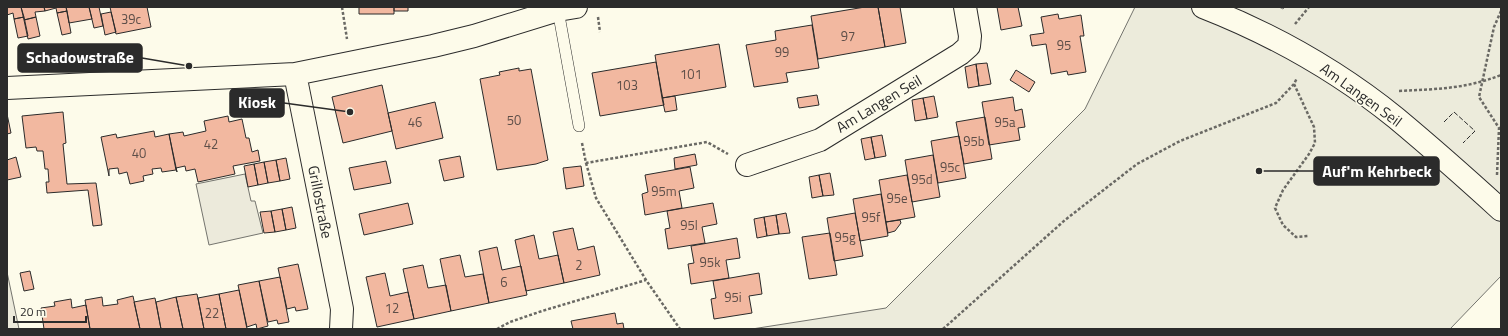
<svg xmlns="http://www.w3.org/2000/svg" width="1508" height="336" font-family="'Titillium Web',sans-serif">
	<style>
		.green { fill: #ecebdb; stroke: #74746e }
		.parking { fill: #eceadb; stroke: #74746e }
		.building { fill: #f2b8a0; stroke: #2b2b2b }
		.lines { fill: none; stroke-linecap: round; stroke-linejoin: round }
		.lane-casing { stroke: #2b2b2b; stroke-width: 12 }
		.street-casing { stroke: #2b2b2b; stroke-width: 24 }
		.path { stroke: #6a6964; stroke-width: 2.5; stroke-dasharray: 3 2; stroke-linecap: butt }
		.lane { stroke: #fdfbea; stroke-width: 11 }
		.street { stroke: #fdfbea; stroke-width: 22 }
		.fence { stroke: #2b2b2b; stroke-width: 1; stroke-dasharray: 5 2; stroke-linecap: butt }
		.labels { text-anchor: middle; stroke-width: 3; stroke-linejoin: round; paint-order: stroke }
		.number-label { font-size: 13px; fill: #5d4e48 }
		.street-label { font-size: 15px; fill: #2b2b2b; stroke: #fdfbea }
		.leader { fill: none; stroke: #2b2b2b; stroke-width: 1.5 }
		.callout-dot { fill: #2b2b2b; stroke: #fdfbea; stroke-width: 1.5 }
		.callout { fill: #2b2b2b; stroke: #2b2b2b; stroke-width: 1.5 }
		.callout-label { font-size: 16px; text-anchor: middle; font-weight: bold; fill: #fff }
	</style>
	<rect width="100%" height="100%" fill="#fdfbea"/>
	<path class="green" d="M1135,7H1279L1283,9L1285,7H1501V276L1450,329H752L886,308L1085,109Z"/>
	<path class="parking" d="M245,174L251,201H255L263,233L209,245L196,184Z
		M7,272L19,329H7Z"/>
	<path class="building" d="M7,7H21L24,17L14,19L13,13L7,15Z
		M21,7H44L45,11L35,12L36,17L24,20Z
		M44,7H66L67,11L57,13L56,8L45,11Z
		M66,7H89L92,19L69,23Z
		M89,7H99L103,26L94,28Z
		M110,7H147L151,27L116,34Z
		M359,7H394V14H359Z
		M394,7H408V11H394Z
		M865,7H878L885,47L818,59L811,16Z
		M878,7H900L906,43L885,47Z
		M997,7H1018L1022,26L1001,30Z
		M67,11L71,33L62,35L57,13Z
		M111,12L116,32L105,35L101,14Z
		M1058,14L1059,19L1081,15L1084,36H1080L1086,72L1068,75L1067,71L1051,74L1046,44L1032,46L1030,35L1044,33L1041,17Z
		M24,17L28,36L18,38L14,19Z
		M36,17L40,36L28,39L24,20Z
		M812,25L819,68L786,73L788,82L754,87L746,45L776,40L775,31Z
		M719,44L726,87L662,98L655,55Z
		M656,62L664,105L600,116L592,73Z
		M987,63L991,84L979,86L976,64Z
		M976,64L979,86L968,88L965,67Z
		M519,68V71L531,69L548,160L536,164L497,170L480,79L500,75L499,72Z
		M1016,70L1035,82L1029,92L1010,80Z
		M382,85L392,131L343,143L332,97Z
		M817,95L819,105L799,108L797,98Z
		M675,96L677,110L665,112L662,98Z
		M934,96L938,117L927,119L923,98Z
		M1013,97L1015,111L1022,109L1025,127L1018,128L1020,140L989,145L982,102Z
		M923,98L927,119L915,121L912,100Z
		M435,102L443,138L396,149L388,113Z
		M63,112L66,143L63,144L67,184L96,183L102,225L93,226L88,190L47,193L46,182H49L48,169H45L43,151H37L36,147L26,148L22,116Z
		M7,114L11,133L7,134Z
		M228,116L229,122L242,119L246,138H249L252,152L258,150L260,161L233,166L235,174L198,182L195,169L186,171L185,166L176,168L177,172L169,134L183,132L184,136L206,131L204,121Z
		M985,117L992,159L964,164L956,122Z
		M154,131L155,137L169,134L176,170L162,172L161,168L152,169L153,174L143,176L144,181L130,184L127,172L119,174L118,168L109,169V176L101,137L116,134L117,138Z
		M882,135L886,156L875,158L871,137Z
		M959,136L966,178L938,183L931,141Z
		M871,137L875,158L865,160L861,139Z
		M695,154L697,165L675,169L674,158Z
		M933,155L940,197L912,202L905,160Z
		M460,156L464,177L444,181L439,160Z
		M16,157L21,177L7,180V160Z
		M286,158L290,179L280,181L276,160Z
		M276,160L280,181L268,183L264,162Z
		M386,161L391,183L354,190L349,168Z
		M264,162L268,183L258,185L254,164Z
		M254,164L258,185L248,187L244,166Z
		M581,166L584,186L566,189L563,168Z
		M690,167L694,188L679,191L682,208L645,215L642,194L648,192L645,175Z
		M830,173L834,195L823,196L819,175Z
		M819,175L823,196L812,198L809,177Z
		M907,175L915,217L886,222L879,180Z
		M881,194L888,236L860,241L853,199Z
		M408,203L413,224L364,235L359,214Z
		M713,203L717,224L702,227L705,243L668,249L665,229L670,228L667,211Z
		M292,207L296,228L286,230L282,209Z
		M282,209L286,230L275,232L271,211Z
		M271,211L275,232L264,233L260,212Z
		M786,213L790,233L779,234L776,215Z
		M855,213L863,256L834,261L827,218Z
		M776,215L779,234L767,236L764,217Z
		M764,217L767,236L757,238L754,219Z
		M900,220L901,223L895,231L888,233L886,222Z
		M573,228L578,250L594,246L600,275L564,283L553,232Z
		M830,233L837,275L809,279L802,237Z
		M534,235L539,259L558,255L564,283L526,291L515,240Z
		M737,238L740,258L726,260L729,278L691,284L688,264L694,263L691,246Z
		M497,247L502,270L521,266L527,295L489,303L479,251Z
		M460,255L465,277L483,274L489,303L451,311L440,259Z
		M298,264L308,309L296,311L295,307L287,309L278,268Z
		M423,265L428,288L446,285L451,311L414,319L403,269Z
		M30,271L34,289L24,291L20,273Z
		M385,273L390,296L408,292L414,319L377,327L366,277Z
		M759,273L762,294L749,296L752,313L714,319L711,299L716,298L713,281Z
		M280,277L289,322L278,324L277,320L268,322L259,281Z
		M259,281L268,326L257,329L256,324L247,327L238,285Z
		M239,290L247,329H226L219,294Z
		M197,294L204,329H183L176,297Z
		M219,294L226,329H204L198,298Z
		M133,296L140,329H90L85,300L102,297L103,306L118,304L117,300Z
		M176,297L183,329H161L156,302Z
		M155,298L161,329H140L134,302Z
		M71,299L72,308L86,305L90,329H44L41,308L55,306L54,302Z
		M615,313L617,324L623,323L624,329H573L571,321Z"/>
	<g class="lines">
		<g class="lane-casing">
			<path id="lane" d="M558,10L579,126"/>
		</g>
		<g class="street-casing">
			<path id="street" d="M1203,7C1272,34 1339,72 1396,118C1432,148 1467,179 1501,210
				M295,74L342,309L341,329
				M7,88L295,74L433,46L474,36L558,10L576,7
				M747,165L820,140L960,54L969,46L970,36L965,7"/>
		</g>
		<path class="path" d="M342,7L347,39
			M598,17L600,32
			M1295,24L1309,7
			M1294,84L1314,127L1315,143L1309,154L1283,190L1275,208L1283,225L1296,237L1308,236
			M1399,91C1437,89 1465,89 1501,75
			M582,143L586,163L707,142L728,154
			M586,163L596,198L646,280L680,329
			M1497,175L1499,128L1479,97L1494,27L1501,11
			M497,329L510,322L542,311L646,280
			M943,329L1065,220L1137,164L1180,141L1276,103L1294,84L1297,78"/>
		<use href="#lane" class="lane"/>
		<use href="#street" class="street"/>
		<path class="fence" d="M1444,122L1454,112L1475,131L1463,143"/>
	</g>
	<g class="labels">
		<g class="number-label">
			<text x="131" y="24">39c</text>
			<text x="848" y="41">97</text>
			<text x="1064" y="50">95</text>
			<text x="782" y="57">99</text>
			<text x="691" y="79">101</text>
			<text x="627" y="90">103</text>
			<text x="514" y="125">50</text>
			<text x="415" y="127">46</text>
			<text x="1005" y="127">95a</text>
			<text x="974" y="146">95b</text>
			<text x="211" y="149">42</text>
			<text x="139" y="158">40</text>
			<text x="950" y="172">95c</text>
			<text x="922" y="184">95d</text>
			<text x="664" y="196">95m</text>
			<text x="897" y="203">95e</text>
			<text x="871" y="222">95f</text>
			<text x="689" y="230">95l</text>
			<text x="845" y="242">95g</text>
			<text x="710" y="267">95k</text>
			<text x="579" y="270">2</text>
			<text x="504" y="287">6</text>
			<text x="733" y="302">95i</text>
			<text x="392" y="313">12</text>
			<text x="212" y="318">22</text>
		</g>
		<g class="street-label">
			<text transform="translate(1361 95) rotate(36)" y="5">Am Langen Seil</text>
			<text transform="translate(879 104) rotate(-31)" y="5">Am Langen Seil</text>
			<text transform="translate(320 202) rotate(79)" y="5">Grillostraße</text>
		</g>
	</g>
	<path class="leader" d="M189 66L142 58M350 112L284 103M1259 171L1314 171"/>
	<g class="callout-dot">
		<circle cx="189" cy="66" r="4"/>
		<circle cx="350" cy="112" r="4"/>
		<circle cx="1259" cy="171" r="4"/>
	</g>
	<g class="callout">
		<rect x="18" y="44" width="124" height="28" rx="4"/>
		<rect x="230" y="89" width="54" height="28" rx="4"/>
		<rect x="1314" y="157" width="125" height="28" rx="4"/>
	</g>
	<g class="callout-label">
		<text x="80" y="63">Schadowstraße</text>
		<text x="257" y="108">Kiosk</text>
		<text x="1377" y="177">Auf'm Kehrbeck</text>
	</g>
	<rect width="1508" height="336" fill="none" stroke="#2b2b2b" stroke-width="16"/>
	<path d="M14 316v6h72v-6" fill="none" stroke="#2b2b2b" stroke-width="2"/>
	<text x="20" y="316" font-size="12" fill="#2b2b2b" stroke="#fdfbea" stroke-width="3" paint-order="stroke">20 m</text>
</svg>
